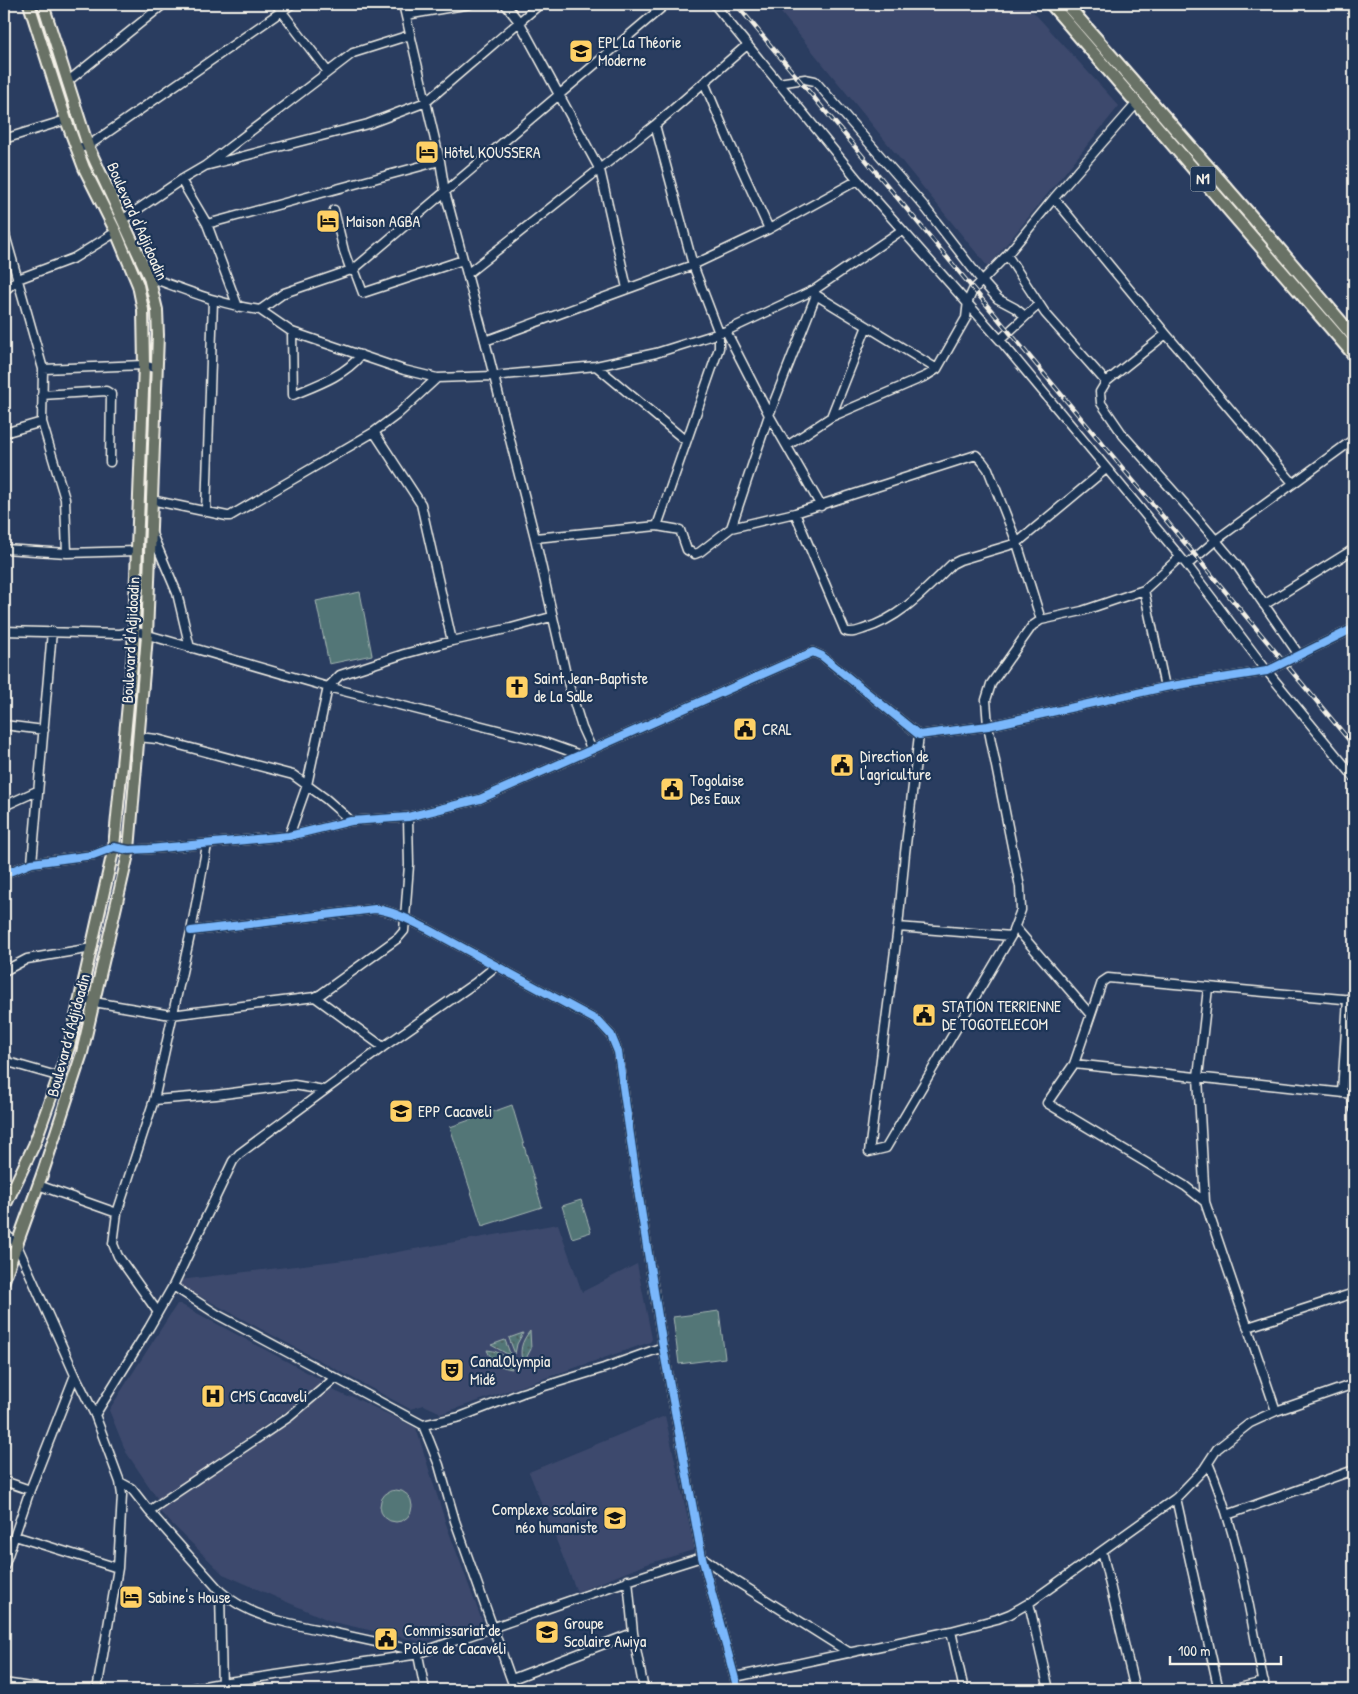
<svg xmlns="http://www.w3.org/2000/svg" width="1358" height="1694" font-family="'Patrick Hand',sans-serif">
	<style>
		.built { fill: #3e4a6d }
		.grass { fill: url(#grass-dots); stroke: #a3b4b0 }
		.green { fill: #527677; stroke: #a3b4b0 }
		.lines { fill: none; stroke-linecap: round; stroke-linejoin: round }
		.minor-casing { stroke: #f4f1e8; stroke-width: 11 }
		.major-casing { stroke: #f4f1e8; stroke-width: 14 }
		.highway-casing { stroke: #f4f1e8; stroke-width: 15 }
		.minor { stroke: #1d3557; stroke-width: 8 }
		.major { stroke: #697266; stroke-width: 10 }
		.highway { stroke: #697266; stroke-width: 11 }
		.rail-casing { stroke: #f4f1e8; stroke-width: 4.5 }
		.rail { stroke: #1d3557; stroke-width: 2.5; stroke-dasharray: 8; stroke-linecap: butt }
		.cycleway-casing { stroke: #1d3557; stroke-width: 11 }
		.cycleway { stroke: #7ab7fb; stroke-width: 8 }
		.labels { text-anchor: middle; stroke-width: 4.5; stroke-linejoin: round; paint-order: stroke }
		.shield { fill: #1d3557; stroke: #b4b9bc; stroke-width: 1 }
		.shield-label { font-size: 15px; font-weight: bold; fill: #f4f1e8 }
		.poi-label { font-size: 16px; fill: #f4f1e8; stroke: #1d3557; text-anchor: start }
		.street-label { font-size: 16px; fill: #f4f1e8; stroke: #1d3557 }
	</style>
	<defs>
		<pattern id="grass-dots" width="8" height="8" patternUnits="userSpaceOnUse" patternTransform="scale(1.25)"><rect width="8" height="8" fill="#527677"/><path d="M2 2h.1M6 6h.1" fill="none" stroke="#4e5f5e" stroke-width="1.8" stroke-linecap="round"/></pattern>
	</defs>
	<rect width="100%" height="100%" fill="#2a3d60"/>
	<filter id="ink" filterUnits="userSpaceOnUse"><feTurbulence type="fractalNoise" baseFrequency=".02" numOctaves="2"/><feDisplacementMap in="SourceGraphic" scale="10" xChannelSelector="R" yChannelSelector="G"/><feConvolveMatrix kernelMatrix="1 2 1 2 8 2 1 2 1" color-interpolation-filters="sRGB"/></filter>
	<g filter="url(#ink)">
		<path class="built" d="M774,4H1026L1119,106L988,267Z
			M558,1224L582,1292L637,1264L652,1339L650,1342L440,1414L439,1412L424,1405L410,1409L181,1286L180,1280L369,1257Z
			M177,1304H180L323,1381L324,1385L160,1498H157L126,1452L109,1410Z
			M328,1388L348,1397L351,1396L416,1428L446,1524L482,1621V1624L423,1642L333,1622L223,1574L158,1510L291,1422Z
			M665,1416L694,1546L693,1550L647,1564L577,1592L529,1472Z"/>
		<path class="grass" d="M530,1331L531,1349L523,1364C519,1351 521,1342 530,1331Z
			M523,1333L517,1344L515,1354L509,1338Z
			M505,1340L511,1356L491,1345Z
			M487,1350C500,1351 508,1357 512,1369C499,1367 492,1362 487,1350Z"/>
		<path class="green" d="M360,592L372,655L329,664L316,601Z
			M512,1105L542,1207L482,1226L450,1127Z
			M581,1200L591,1232L572,1238L562,1206Z
			M719,1311L725,1358L679,1364L673,1317Z
			M380 1506a16 16 0 1 1 32 0a16 16 0 1 1-32 0Z"/>
		<g class="lines">
			<g class="minor-casing">
				<path id="minor" d="M276,4L328,72
					M403,4L440,161L445,192L485,341L535,538L567,679L582,728L592,750
					M505,4L520,23L600,170L627,288
					M714,4L858,180L1000,340L1187,565L1267,671L1354,777
					M406,15L470,4
					M67,82L164,4
					M704,82L728,139L769,229
					M778,83L805,79L815,81L924,206L982,281L998,299L1015,308L1025,316
					M655,125L693,265L719,333V348L657,526
					M4,139L66,120
					M76,148L88,146L292,4
					M205,166L368,124L426,102L540,4
					M181,180L207,224L238,307
					M1054,198L1166,334L1293,483
					M334,210L344,251L351,271
					M122,220L181,180L205,166L353,53L410,35
					M207,224L440,161
					M4,231L43,369L42,422L65,499L67,553
					M1007,255L1045,313L1106,382
					M354,269L363,293L463,260
					M467,274L655,125L747,45
					M149,277C186,290 221,305 260,310L284,293L354,269L666,4
					M4,291L18,279L74,258L116,232
					M816,295L937,369
					M260,310L292,332L404,370L437,378L493,376L596,366L656,353L726,331L814,290L902,230
					M726,331L769,415L821,506
					M292,332L293,395C317,385 344,376 361,355
					M1166,334L1106,382L1100,392L1101,403L1123,435L1191,511L1236,564L1299,655
					M1000,340L1039,304
					M485,341L693,265L769,229L858,180
					M596,366L686,441
					M43,369L144,365L157,369
					M42,395L106,391L111,394L110,462
					M831,417L867,326
					M374,432L421,504L452,641
					M4,433L42,422
					M787,446L831,417L926,376L937,369L966,318L968,301L973,290L1007,255L1054,198L1137,103
					M151,500L227,516H230L374,432L398,414L437,378
					M206,512L213,300
					M795,513L845,631C851,634 858,631 864,629C902,617 925,590 952,564L960,560L1017,543L1106,469
					M731,528L769,415L816,295L814,290
					M152,534L177,593L190,648
					M535,538L657,526L680,530L687,550L695,554L700,552L731,528L795,513L976,455L982,461L988,469L1017,543L1041,620
					M4,549L67,553L137,551
					M1187,565L1216,540L1354,439
					M1144,590L1165,687
					M1264,605L1354,549
					M4,631L120,634L134,631L328,687L541,741L580,755
					M4,725L44,730
					M919,735L905,853L898,927L869,1152L886,1148L1011,936L1021,910L1020,887L988,726L986,700L991,684L1032,626L1041,620L1082,611L1144,590L1180,557
					M138,737L157,739L293,775L326,799L351,821
					M4,806L37,791
					M289,836L307,785L328,687L340,675L404,654L452,641L511,628L551,617
					M32,863L52,631
					M4,874L32,863L93,855L114,847L129,850L149,849L289,836L351,821L408,817L480,799L813,652L822,656L919,735L988,726L1165,687L1267,671L1354,628
					M898,927L1011,936
					M1015,927L1090,1014
					M191,931L375,909C394,911 411,921 428,929L598,1021L611,1035L618,1052L639,1197L663,1347L702,1557L738,1690
					M4,971L27,959L92,948
					M1208,988L1198,1077L1205,1202L1276,1411
					M315,997L383,1047
					M81,998L94,1002L171,1015L315,997L321,994L398,938L404,931L409,865L408,817
					M4,1055L8,1062L57,1076
					M1074,1064L1354,1094
					M1342,1093L1348,999
					M1352,1094L1354,1109
					M154,1100L216,1095L294,1085L324,1090
					M38,1185L117,1213
					M1205,1202L1185,1186L1047,1103L1074,1064L1102,982L1108,978L1354,1000
					M4,1233L16,1243L75,1375L95,1415L120,1482L122,1495L118,1568L97,1690
					M173,1286L218,1315L423,1425L439,1465L455,1521L515,1690
					M157,1311L118,1256L113,1244L117,1213L154,1100L191,931L207,845
					M1248,1327L1354,1293
					M95,1415L149,1328L173,1286L233,1161L239,1154L383,1047L475,983L496,966
					M423,1425L460,1417L522,1393L604,1368L663,1347
					M1208,1463C1239,1534 1250,1614 1265,1690
					M4,1481L30,1490
					M120,1482L131,1488L149,1511L220,1591C250,1618 292,1624 330,1632C358,1638 386,1644 413,1650L416,1649L419,1650L418,1655H413V1650
					M1176,1498L1218,1686L1221,1690
					M149,1511L289,1417L334,1379
					M1227,1515L1354,1470
					M15,1536L118,1568
					M1102,1551L1135,1690
					M702,1557L731,1578L850,1653
					M4,1567L30,1490L75,1375
					M628,1580L633,1633L644,1690
					M220,1591L222,1690
					M1029,1603L1049,1690
					M951,1631L964,1690
					M419,1653C514,1621 607,1586 702,1557
					M418,1655L425,1690
					M735,1677L951,1631L997,1619L1010,1614L1029,1603L1176,1498L1204,1469L1217,1449L1250,1423L1276,1411L1354,1384
					M512,1679L633,1633
					M4,1683L51,1690
					M183,1690L221,1683L413,1655
					M1230,1690L1264,1682"/>
			</g>
			<g class="major-casing">
				<path id="major" d="M4,1208L34,1145L69,1047L114,847L133,653L144,365L143,310L138,285L116,232L84,168L66,120L29,4
					M4,1280L43,1172L82,1053L129,850L147,636L158,335L157,310L149,277L88,146L43,4"/>
			</g>
			<g class="highway-casing">
				<path id="highway" d="M1051,4L1354,355
					M1066,4L1253,218L1354,337"/>
			</g>
			<use href="#minor" class="minor"/>
			<use href="#major" class="major"/>
			<use href="#highway" class="highway"/>
			<g class="rail-casing">
				<path id="rail" d="M736,4L1354,746"/>
			</g>
			<use href="#rail" class="rail"/>
			<g class="cycleway-casing">
				<path id="cycleway" d="M4,874L32,863L93,855L114,847L129,850L149,849L289,836L351,821L408,817L480,799L813,652L822,656L919,735L988,726L1165,687L1267,671L1354,628
					M191,931L375,909C394,911 411,921 428,929L598,1021L611,1035L618,1052L639,1197L663,1347L702,1557L738,1690"/>
			</g>
			<use href="#cycleway" class="cycleway"/>
		</g>
	</g>
	<defs>
		<g id="school-square" transform="scale(1.25)"><rect x="-9" y="-9" width="18" height="18" rx="4" fill="#ffd166" stroke="#1d3557"/><path d="M0-5L7-2L0 1L-7-2ZM-4 1L0 2.5L4 1V4Q0 6-4 4Z" fill="#111"/></g>
		<g id="hotel-square" transform="scale(1.25)"><rect x="-9" y="-9" width="18" height="18" rx="4" fill="#ffd166" stroke="#1d3557"/><path d="M-6-4.5h1.5V1H6V5H4.5V3h-9V5H-6ZM-4 0a1.8 1.8 0 1 1 3.6 0ZM.5 0V-2.5h3Q6-2.5 6 0Z" fill="#111"/></g>
		<g id="church-square" transform="scale(1.25)"><rect x="-9" y="-9" width="18" height="18" rx="4" fill="#ffd166" stroke="#1d3557"/><path d="M-1.2-6h2.4v3.5h3.3v2.4h-3.3V6h-2.4V-.1h-3.3v-2.4h3.3Z" fill="#111"/></g>
		<g id="civic-square" transform="scale(1.25)"><rect x="-9" y="-9" width="18" height="18" rx="4" fill="#ffd166" stroke="#1d3557"/><path d="M-.6-6.5H3V-4.5H.6V-3L4-1V1h2V6H-6V1h2V-1L-.6-3ZM-1.2 2.5V6h2.4V2.5Z" fill="#111"/></g>
		<g id="theatre-square" transform="scale(1.25)"><rect x="-9" y="-9" width="18" height="18" rx="4" fill="#ffd166" stroke="#1d3557"/><path d="M-5-5.5Q0-4 5-5.5V0Q5 5 0 6Q-5 5-5 0ZM-3.3-2.5H-1v1.5H-3.3ZM1-2.5H3.3v1.5H1ZM-2.8 1Q0 5.5 2.8 1Z" fill="#111"/></g>
		<g id="hospital-square" transform="scale(1.25)"><rect x="-9" y="-9" width="18" height="18" rx="4" fill="#ffd166" stroke="#1d3557"/><path d="M-5-5h3v3.5h4V-5h3V5h-3V1.5h-4V5h-3Z" fill="#111"/></g>
	</defs>
	<g fill-rule="evenodd">
		<use href="#school-square" x="581" y="51"/>
		<use href="#hotel-square" x="427" y="152"/>
		<use href="#hotel-square" x="328" y="221"/>
		<use href="#church-square" x="517" y="687"/>
		<use href="#civic-square" x="745" y="729"/>
		<use href="#civic-square" x="842" y="765"/>
		<use href="#civic-square" x="672" y="789"/>
		<use href="#civic-square" x="924" y="1015"/>
		<use href="#school-square" x="401" y="1111"/>
		<use href="#theatre-square" x="452" y="1370"/>
		<use href="#hospital-square" x="213" y="1396"/>
		<use href="#school-square" x="615" y="1518"/>
		<use href="#hotel-square" x="131" y="1597"/>
		<use href="#school-square" x="547" y="1632"/>
		<use href="#civic-square" x="386" y="1639"/>
	</g>
	<g class="labels">
		<rect class="shield" x="1190.5" y="166.5" width="25" height="25" rx="4"/>
		<g class="shield-label">
			<text x="1203" y="184">N1</text>
		</g>
		<g class="poi-label">
			<text x="598" y="48">EPL La Théorie<tspan x="598" dy="18">Moderne</tspan></text>
			<text x="444" y="158">Hôtel KOUSSERA</text>
			<text x="346" y="227">Maison AGBA</text>
			<text x="534" y="684">Saint Jean-Baptiste<tspan x="534" dy="18">de La Salle</tspan></text>
			<text x="762" y="735">CRAL</text>
			<text x="860" y="762">Direction de<tspan x="860" dy="18">l'agriculture</tspan></text>
			<text x="690" y="786">Togolaise<tspan x="690" dy="18">Des Eaux</tspan></text>
			<text x="942" y="1012">STATION TERRIENNE<tspan x="942" dy="18">DE TOGOTELECOM</tspan></text>
			<text x="418" y="1117">EPP Cacaveli</text>
			<text x="470" y="1367">CanalOlympia<tspan x="470" dy="18">Midé</tspan></text>
			<text x="230" y="1402">CMS Cacaveli</text>
			<text x="598" y="1515" text-anchor="end">Complexe scolaire<tspan x="598" dy="18">néo humaniste</tspan></text>
			<text x="148" y="1603">Sabine's House</text>
			<text x="564" y="1629">Groupe<tspan x="564" dy="18">Scolaire Awiya</tspan></text>
			<text x="404" y="1636">Commissariat de<tspan x="404" dy="18">Police de Cacavéli</tspan></text>
		</g>
		<g class="street-label">
			<text transform="translate(138 221) rotate(66)" y="6">Boulevard d'Adjidoadin</text>
			<text transform="translate(130 640) rotate(-87)" y="6">Boulevard d'Adjidoadin</text>
			<text transform="translate(68 1035) rotate(-75)" y="6">Boulevard d'Adjidoadin</text>
		</g>
	</g>
	<rect width="1358" height="1694" fill="none" stroke="#1d3557" stroke-width="20"/>
	<rect x="10" y="10" width="1338" height="1674" fill="none" stroke="#f4f1e8" stroke-width="2" filter="url(#ink)"/>
	<path d="M1170 1656v8h111v-8" fill="none" stroke="#f4f1e8" stroke-width="2.5"/>
	<text x="1178" y="1656" font-size="15" fill="#f4f1e8" stroke="#1d3557" stroke-width="4" paint-order="stroke">100 m</text>
</svg>
